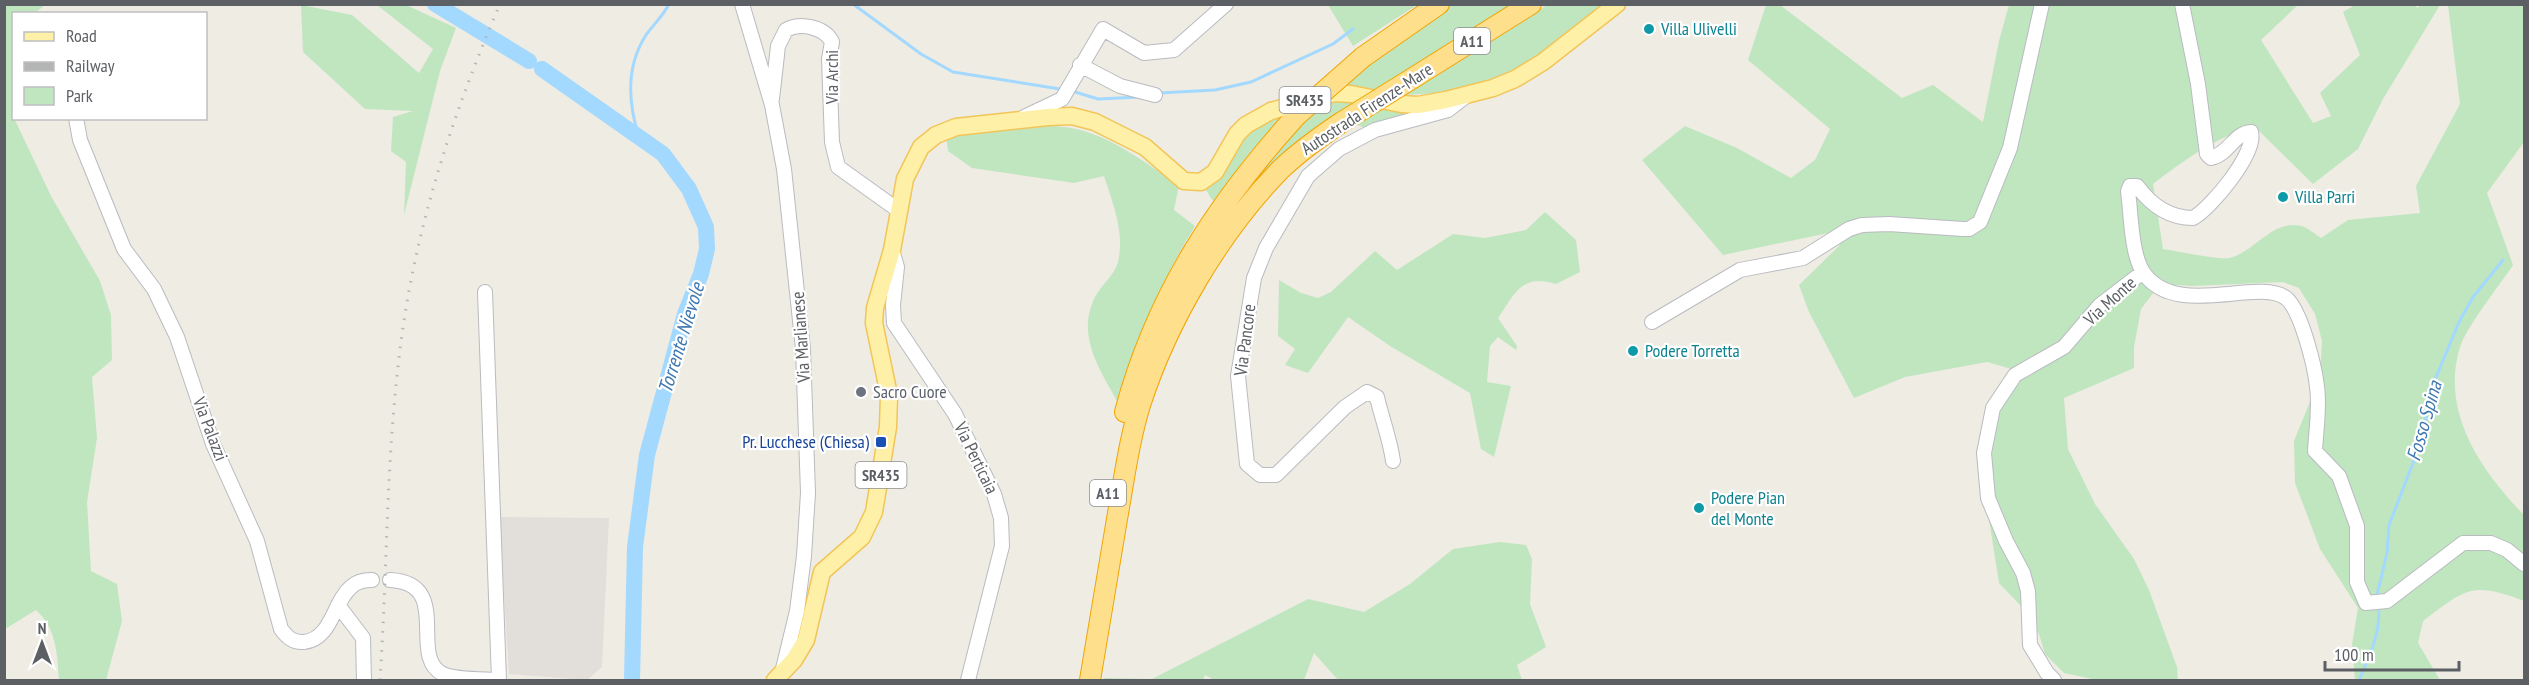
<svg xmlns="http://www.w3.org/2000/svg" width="2529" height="685" font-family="'PT Sans Narrow',sans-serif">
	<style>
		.industrial { fill: #e2dfdb }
		.green { fill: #c0e6c0 }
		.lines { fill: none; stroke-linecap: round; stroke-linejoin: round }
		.stream { stroke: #a3d8ff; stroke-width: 3 }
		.river { stroke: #a3d8ff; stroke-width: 16 }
		.minor-casing { stroke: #b9bbc0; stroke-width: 16 }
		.major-casing { stroke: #f2c559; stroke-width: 19 }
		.highway-casing { stroke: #f2a400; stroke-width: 22 }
		.minor { stroke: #fff; stroke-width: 14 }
		.major { stroke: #fff0a8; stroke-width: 16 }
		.highway { stroke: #fddf8c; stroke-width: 20 }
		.rail { stroke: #b4b5b5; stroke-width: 3; stroke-dasharray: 1.5 8; stroke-linecap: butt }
		.highway-bridge-casing { stroke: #f2a400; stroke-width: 22; stroke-linecap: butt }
		.highway-bridge { stroke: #fddf8c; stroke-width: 20 }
		.culture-dot { fill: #0f9aa8; stroke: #fff; stroke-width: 2 }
		.worship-dot { fill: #6b7280; stroke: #fff; stroke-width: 2 }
		.transit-dot { fill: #1a4fb4; stroke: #fff; stroke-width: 2 }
		.labels { text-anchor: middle; stroke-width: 4.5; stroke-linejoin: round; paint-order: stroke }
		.shield { fill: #fff; stroke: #8d8f92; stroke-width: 1.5 }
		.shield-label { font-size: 16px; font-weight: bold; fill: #5c5f64 }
		.culture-label { font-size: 18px; fill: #0d838f; stroke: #fff; text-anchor: start }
		.street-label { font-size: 18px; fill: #5c5f64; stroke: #fff }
		.worship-label { font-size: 18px; fill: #5b616d; stroke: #fff; text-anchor: start }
		.transit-label { font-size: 18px; fill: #164399; stroke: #fff; text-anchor: end }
		.water-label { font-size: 20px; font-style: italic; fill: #3f78b1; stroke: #fff }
	</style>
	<rect width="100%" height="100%" fill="#eeece3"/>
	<path class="industrial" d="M499,517L609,518L602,667L587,680L509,674Z"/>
	<path class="green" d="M2412,4L2418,8L2420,5H2440L2383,99L2358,149L2313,184L2254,126C2217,137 2184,160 2153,184L2163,249C2176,251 2218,260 2229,258C2254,253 2272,219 2301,226C2307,227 2315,234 2321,238L2348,220L2420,213L2416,186L2460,104L2448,5H2524V142L2487,193L2513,265C2499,286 2467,326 2460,347C2440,412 2481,471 2524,515V601C2471,581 2466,589 2423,621L2418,643L2440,680H2355L2352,645L2358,608L2320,549L2295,483L2294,441L2320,377L2322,341L2315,314L2299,288L2283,282L2192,286L2160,284L2141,309L2134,347V368L2064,398L2068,449L2095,504L2134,559L2149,590L2177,667L2178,680H2097L2064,673L2045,654L2039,634L2020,605L1999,583L1979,455L2015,370L1987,362L1905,377L1854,398L1809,312L1799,285L1840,245L1838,231L1723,255L1642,160L1685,126L1737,148L1791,178L1815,160L1830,129L1748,60L1766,5H1780L1902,98L1933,85L1983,122L1999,41L2009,5H2298L2261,40L2313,123L2331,116L2320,93L2360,55L2343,12L2355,5Z
		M4,5H45L35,13L14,14V118L51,196L100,281L111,315L112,360L92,377L97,438L87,502L91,571L117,584L122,621L106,680H59C57,654 57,629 36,610L5,629Z
		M301,5L352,15L419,73L433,49L377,5H406L456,28L440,71L404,215L406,162L391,151L393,117L413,111L365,109L303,52Z
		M1328,5H1417L1353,46Z
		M1451,5H1522L1414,87L1547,5H1609L1553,47L1513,73L1454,92L1405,95L1335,88Z
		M1332,99L1426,112L1364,128L1341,116L1223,229L1215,224L1282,117L1251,151L1213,201L1206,190C1224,180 1226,156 1239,140C1258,117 1304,109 1332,99Z
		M1050,126C1100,126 1139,159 1179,185L1174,210L1195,226C1160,283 1137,337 1117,401C1099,368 1076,335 1095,297C1101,285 1114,276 1118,262C1125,233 1113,204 1104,176L1074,183L972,168L948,151L946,136Z
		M1545,212L1576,240L1580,272L1556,284C1522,273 1515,293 1498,318L1517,346L1516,350L1498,337L1490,346L1487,382L1511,386L1494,457L1481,449L1470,393L1390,346L1348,317L1308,373L1285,365L1295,349L1278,336L1279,280L1301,293L1318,298L1331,292L1375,251L1397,270L1453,234L1485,238L1526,230Z
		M1500,542L1526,545L1532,559L1530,604L1546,647L1517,665L1522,680H1338L1314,653L1304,680H1214L1205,675L1203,680H1103L1104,678L1152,679L1308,599L1364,612L1410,584L1453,549Z"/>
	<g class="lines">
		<path class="stream" d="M853,4L921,54L953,72L1060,89
			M1072,91L1098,99L1141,97
			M1159,93L1215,90L1251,82L1333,44L1353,29
			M639,137C628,103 626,66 646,35C653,25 663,16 669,4
			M2377,595L2387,553L2389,525L2420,445L2434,382L2459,322L2473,297L2503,260
			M2359,680C2369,657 2382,631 2378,605"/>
		<path class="river" d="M435,4L529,61
			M542,69L663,154L689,189L706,227L707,249L701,274L685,314L647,455L635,547L632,680"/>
		<g class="minor-casing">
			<path id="minor" d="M742,4L772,105L784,169L803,349L808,493L804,556L797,611L782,673
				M2182,4L2198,84L2207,154L2211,158C2229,154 2234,133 2251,132C2257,153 2211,208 2193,218C2169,218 2151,205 2137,186H2130L2128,191C2131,213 2131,253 2143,272C2175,320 2257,277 2286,298C2301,310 2315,367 2317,387C2320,407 2316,431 2315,451L2339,476L2357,526V582L2366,603L2387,601L2463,543H2491L2507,550L2524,564
				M1080,65L1120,86L1155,95
				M772,99L778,46L786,30C800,22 825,27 832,42L829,59L832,142L838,167L898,210
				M1024,117L1062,99L1103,29L1144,53L1174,50L1226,4
				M76,118L80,140L124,249L154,289L177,337L213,444L257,541L281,629C287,637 293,643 304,642C332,639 333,602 351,587C357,581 364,580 372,580
				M892,250L897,267L893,305L894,323L955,414L994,494L1001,518L1002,546L968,680
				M485,292L499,680
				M1652,322L1740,270L1803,258L1849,229L1862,225L1889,224L1963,229H1969L1980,222L2010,148L2042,4
				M1393,461C1390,439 1382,419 1377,397L1367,392L1345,407L1276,475H1260L1247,464L1238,376L1254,278L1266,248L1308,176L1339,149L1375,130L1448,110L1466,96
				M390,580C454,583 407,657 443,674C456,680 484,679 499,680
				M338,605L363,638L364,680
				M2054,680L2047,673L2030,645L2028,591L2023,573L2006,541L1988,498L1984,453L1993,408L2015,375L2064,347L2100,305L2143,272"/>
		</g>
		<g class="major-casing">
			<path id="major" d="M775,680L794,660L806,640L822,572L862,537L874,512L888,427L889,395L874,323L875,308L892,250L905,179L921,147L936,135L956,127L1048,117L1072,116L1095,122L1145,147L1184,181L1201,182L1215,172L1237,134L1246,125L1271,111L1334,93L1351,94L1401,104L1418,105L1446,100L1493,88L1515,79L1543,62L1617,4"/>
		</g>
		<g class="highway-casing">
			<path id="highway" d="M1363,57L1439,4
				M1413,78L1531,4
				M1125,412C1156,296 1216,204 1296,116
				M1090,680C1099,627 1108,573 1117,519C1124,480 1129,440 1141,402C1168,320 1220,231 1281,169C1300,151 1321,136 1342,122"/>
		</g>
		<use href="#minor" class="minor"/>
		<use href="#major" class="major"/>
		<use href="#highway" class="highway"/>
		<path class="rail" d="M380,680C387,576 386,471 398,367C411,241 450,120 500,4"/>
		<g class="highway-bridge-casing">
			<path id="highway-bridge" d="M1296,116L1363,57
				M1342,122L1413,78"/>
		</g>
		<use href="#highway-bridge" class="highway-bridge"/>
	</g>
	<g class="culture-dot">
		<circle cx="1649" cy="29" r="6"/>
		<circle cx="2283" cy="197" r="6"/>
		<circle cx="1633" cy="351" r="6"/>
		<circle cx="1699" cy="508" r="6"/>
	</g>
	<circle class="worship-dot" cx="861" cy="392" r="6"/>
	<rect class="transit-dot" x="875" y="436" width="12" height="12" rx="3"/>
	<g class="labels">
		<g class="shield">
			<rect x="1454" y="28" width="36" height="26" rx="4.5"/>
			<rect x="1279.5" y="87" width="51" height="26" rx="4.5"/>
			<rect x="855.5" y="462" width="51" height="26" rx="4.5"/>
			<rect x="1090" y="480" width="36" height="26" rx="4.5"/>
		</g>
		<g class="shield-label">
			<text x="1472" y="47">A11</text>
			<text x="1305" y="106">SR435</text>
			<text x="881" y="481">SR435</text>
			<text x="1108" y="499">A11</text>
		</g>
		<g class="culture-label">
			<text x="1661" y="35">Villa Ulivelli</text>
			<text x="2295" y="203">Villa Parri</text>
			<text x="1645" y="357">Podere Torretta</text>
			<text x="1711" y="504">Podere Pian<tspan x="1711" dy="21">del Monte</tspan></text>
		</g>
		<g class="street-label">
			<text transform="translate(832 77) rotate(-90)" y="6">Via Archi</text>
			<text transform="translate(1367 109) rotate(-33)" y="6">Autostrada Firenze-Mare</text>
			<text transform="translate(2110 301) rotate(-42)" y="6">Via Monte</text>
			<text transform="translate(801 337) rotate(-94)" y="6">Via Marlianese</text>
			<text transform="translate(1245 340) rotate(-83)" y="6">Via Pancore</text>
			<text transform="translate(210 429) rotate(69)" y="6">Via Palazzi</text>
			<text transform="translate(976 458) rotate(64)" y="6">Via Perticaia</text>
		</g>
		<g class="worship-label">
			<text x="873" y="398">Sacro Cuore</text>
		</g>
		<g class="transit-label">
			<text x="869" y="448">Pr. Lucchese (Chiesa)</text>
		</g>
		<g class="water-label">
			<text transform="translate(681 338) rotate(-73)" y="7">Torrente Nievole</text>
			<text transform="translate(2424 421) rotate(-74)" y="7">Fosso Spina</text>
		</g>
	</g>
	<rect width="2529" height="685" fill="none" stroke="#5c5f64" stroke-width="12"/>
	<rect x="12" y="12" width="195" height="108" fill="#ffffff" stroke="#bebfc1" stroke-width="1.5"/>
	<rect x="24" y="32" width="30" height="9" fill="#fff0a8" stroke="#bebfc1" stroke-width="1.5"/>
	<text x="66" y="42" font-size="18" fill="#5c5f64">Road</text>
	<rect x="24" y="62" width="30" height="9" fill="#b4b5b5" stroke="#bebfc1" stroke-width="1.5"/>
	<text x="66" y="72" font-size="18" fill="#5c5f64">Railway</text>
	<rect x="24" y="87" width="30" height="18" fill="#c0e6c0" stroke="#bebfc1" stroke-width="1.5"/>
	<text x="66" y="102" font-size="18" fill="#5c5f64">Park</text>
	<g transform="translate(42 643)" stroke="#ffffff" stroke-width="4.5" paint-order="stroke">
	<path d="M0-4.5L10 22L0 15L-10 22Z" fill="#5c5f64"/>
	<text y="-9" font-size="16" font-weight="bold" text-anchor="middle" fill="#5c5f64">N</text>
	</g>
	<path d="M2325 661v9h134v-9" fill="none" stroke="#5c5f64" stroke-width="3"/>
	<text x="2334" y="661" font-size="18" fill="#5c5f64" stroke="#ffffff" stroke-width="4.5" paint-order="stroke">100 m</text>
</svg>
